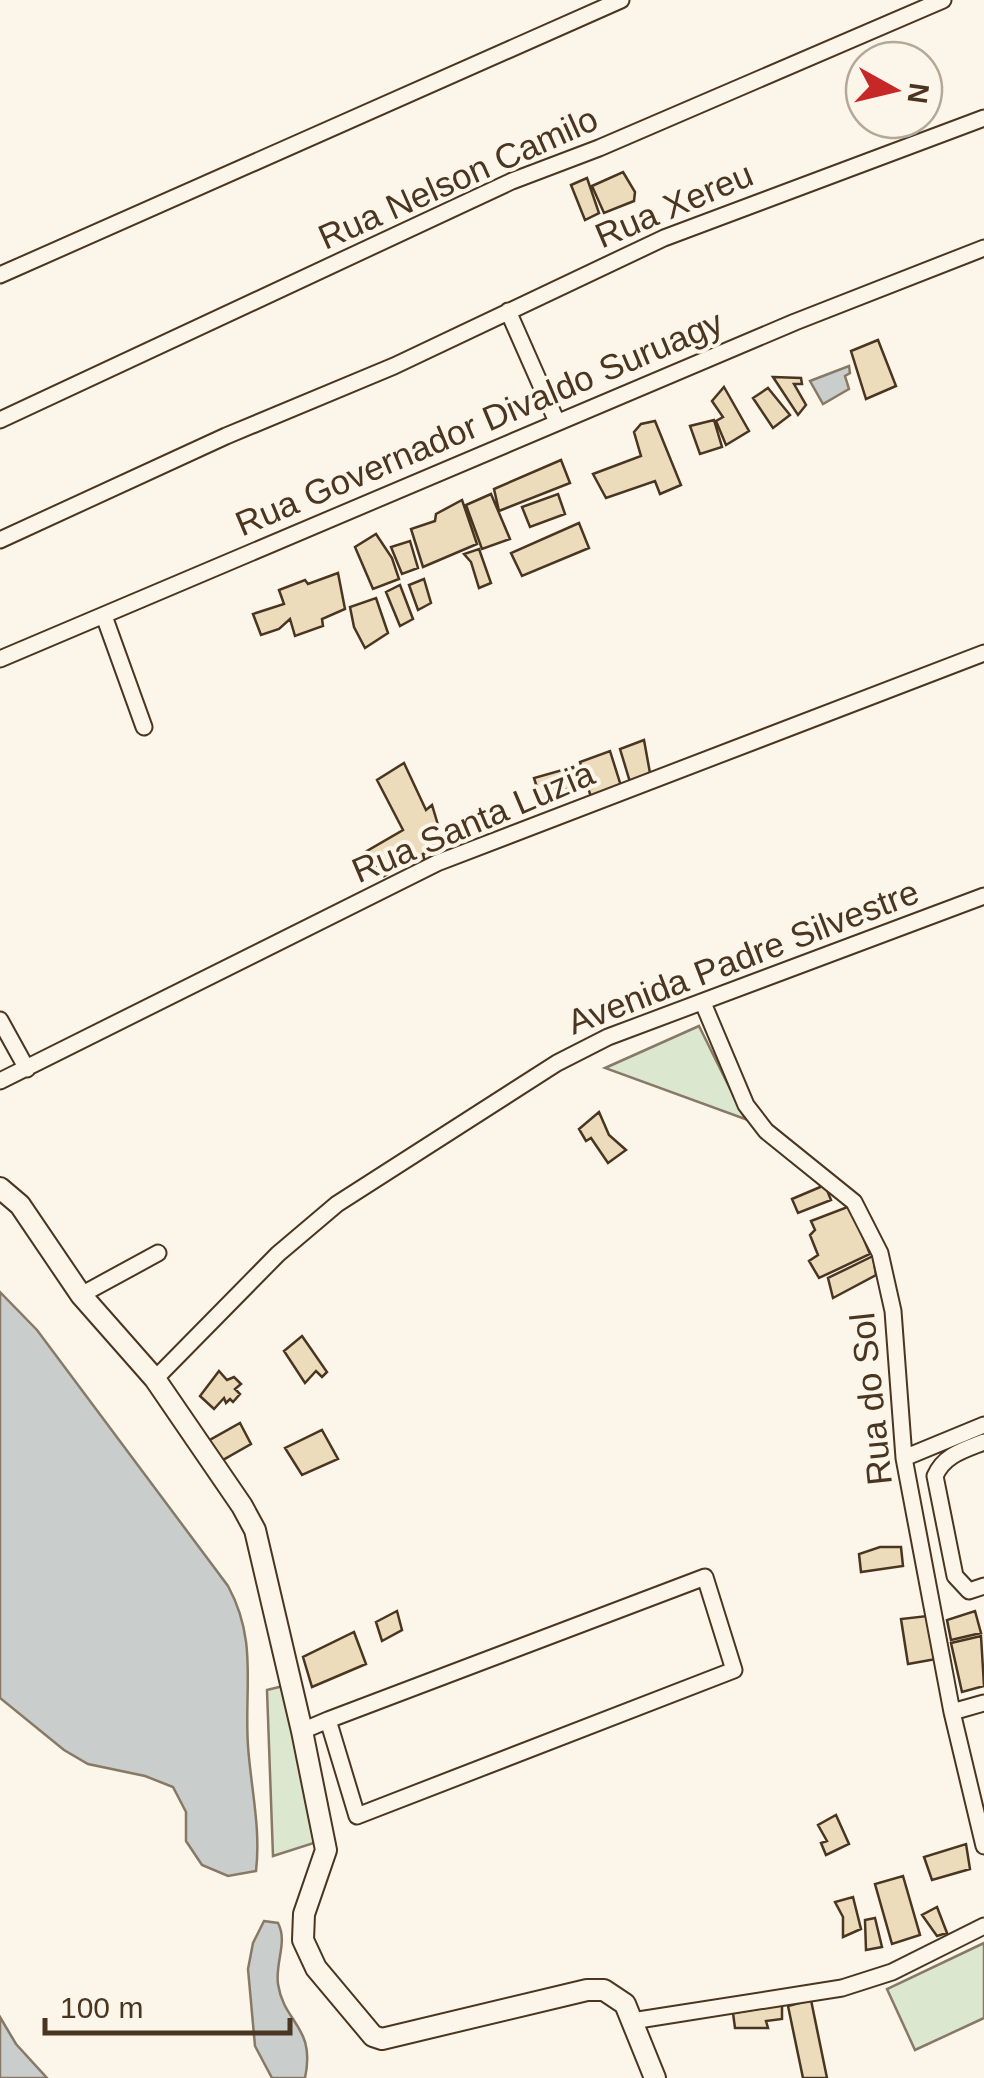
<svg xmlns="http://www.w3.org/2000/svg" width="984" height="2078" font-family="Helvetica,sans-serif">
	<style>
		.green { fill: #dce7d0; stroke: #887966; stroke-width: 2.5 }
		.water { fill: #c9cecd; stroke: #887966; stroke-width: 2.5 }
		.building { fill: #ecdcbc; stroke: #4a3520; stroke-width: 2.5 }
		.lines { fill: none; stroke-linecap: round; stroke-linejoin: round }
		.street-casing { stroke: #4a3520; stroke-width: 19 }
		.secondary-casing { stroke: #4a3520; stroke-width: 24 }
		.street { stroke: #fbf6e9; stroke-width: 15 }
		.secondary { stroke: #fbf6e9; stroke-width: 20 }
		.labels { text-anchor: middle; stroke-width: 8; stroke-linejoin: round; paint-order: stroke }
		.street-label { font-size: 35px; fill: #4a3520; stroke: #fbf6e9 }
	</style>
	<rect width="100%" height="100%" fill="#fbf6e9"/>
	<path class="green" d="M699,1026L745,1119L605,1068Z
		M283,1686L317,1842L273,1856L267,1690Z
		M984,1943V2018L915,2050L887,1989Z"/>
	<path class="water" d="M849,366L850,373L845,376L849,389L823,404L810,381Z
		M0,1292L37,1330L228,1586C258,1641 244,1687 248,1746C251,1789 261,1828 256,1871L228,1876L202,1865L186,1841V1812L173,1787L145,1776L88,1764L64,1750L0,1698Z
		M264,1921L278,1923C288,1942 275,1962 278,1984C284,2024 316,2026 305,2078H272L255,2046L248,1969L253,1943Z
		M0,2017L16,2044L47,2078H0Z"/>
	<path class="building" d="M623,172L635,192L634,201L604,213L592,186Z
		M587,178L599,213L585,220L571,185Z
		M878,340L896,386L866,399L851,351Z
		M773,377L801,378L802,384H794L806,405L798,415Z
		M724,387L749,431L726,445L716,421L723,417L712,401Z
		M768,388L790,415L773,428L753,398Z
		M714,420L722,447L700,454L690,426Z
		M655,421L681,485L660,494L655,481L606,498L593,474L641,456L634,432L641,424Z
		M561,460L570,483L499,511L494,489Z
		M491,494L510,539L482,549L466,505Z
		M558,494L565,514L530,527L522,507Z
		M462,500L477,544L423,567L411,529L435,521L436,514Z
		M579,523L589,548L522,576L511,553Z
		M376,534L392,558L399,579L373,589L355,547Z
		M410,541L418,568L402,574L391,547Z
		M479,549L491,583L479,588L471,562L464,554Z
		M338,573L345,609L322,619L323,626L295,636L290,619L279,629L261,635L253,614L284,604L279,590L305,580L308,584Z
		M424,579L431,603L418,610L409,585Z
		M400,585L413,619L400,626L386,592Z
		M376,598L388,633L365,648L354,627L350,607Z
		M644,740L650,773L630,782L620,749Z
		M610,751L621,786L591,797L580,762Z
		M404,763L426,810L432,805L444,845L423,854L425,862L422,864L417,858L384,876L367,851L403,830L377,780Z
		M573,767L580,784L541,800L534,778Z
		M599,1112L609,1135L626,1150L608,1163L591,1138L586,1141L579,1129Z
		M825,1185L831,1200L798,1213L792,1199Z
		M850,1206L870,1254L819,1278L809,1261L818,1255L810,1235L815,1230L811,1221Z
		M873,1256L876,1275L833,1298L828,1278Z
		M302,1336L327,1372L322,1377L316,1371L305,1383L284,1351Z
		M219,1371L227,1380L234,1377L241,1384L235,1389L240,1394L233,1402L230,1399L226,1403L224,1398L214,1409L200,1396Z
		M240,1423L251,1444L221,1461L208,1441Z
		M322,1430L338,1459L302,1475L285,1448Z
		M880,1547H901L903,1566L861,1572L859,1554Z
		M397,1611L402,1630L382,1641L376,1622Z
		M975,1611L981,1633L951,1640L947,1620Z
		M927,1616L936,1659L908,1664L901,1619Z
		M354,1632L366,1664L312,1687L303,1657Z
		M981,1636L984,1686L962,1692L951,1643Z
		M836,1815L849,1844L826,1855L821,1843L827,1841L818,1825Z
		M966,1844L970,1869L932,1880L924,1857Z
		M903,1876L920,1935L892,1944L875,1884Z
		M853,1897L861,1929L843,1937V1917L835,1902Z
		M937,1907L947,1933L937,1936L922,1915Z
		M875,1918L882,1947L866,1950L865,1920Z
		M811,2000L827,2078H803L788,2006Z
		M782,2005V2019L766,2021L768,2028H735L733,2013Z"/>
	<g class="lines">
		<g class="street-casing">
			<path id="street" d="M0,275L621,0
				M508,311L557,422
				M0,420L512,181L599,148L943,0
				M0,540L226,436L394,366L664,238L984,118
				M104,616L144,727
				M0,659L795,322L984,248
				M703,1003L746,1105L766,1131L854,1202L880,1253L893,1311L904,1458L952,1712L984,1846
				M0,1020L27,1069
				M0,1081L437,863L984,653
				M81,1295L158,1253
				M155,1379L278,1254L337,1204L557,1063L608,1037L984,896
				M984,1442C964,1450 944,1455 935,1476L955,1576L969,1591L984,1586
				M904,1458L984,1425
				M952,1712L984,1703
				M302,1731L328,1720L705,1577L734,1670L357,1816L328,1720
				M632,2021L842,1988L892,1972L984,1926"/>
		</g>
		<g class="secondary-casing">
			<path id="secondary" d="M0,1188L20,1205L81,1295L155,1379L242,1506L255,1530L302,1731L326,1850L304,1914L303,1940L316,1968L373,2036L382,2039L587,1990H604L625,2004L655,2078"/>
		</g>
		<use href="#street" class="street"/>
		<use href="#secondary" class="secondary"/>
	</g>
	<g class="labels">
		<g class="street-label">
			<text transform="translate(458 178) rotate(-24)" y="12">Rua Nelson Camilo</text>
			<text transform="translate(674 205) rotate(-23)" y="12">Rua Xereu</text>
			<text transform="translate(479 423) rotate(-23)" y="12">Rua Governador Divaldo Suruagy</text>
			<text transform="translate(473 822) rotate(-23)" y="12">Rua Santa Luzia</text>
			<text transform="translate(743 957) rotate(-21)" y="12">Avenida Padre Silvestre</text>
			<text transform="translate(871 1399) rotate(-96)" y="12">Rua do Sol</text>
		</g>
	</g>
	<g transform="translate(894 90) rotate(98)"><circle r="48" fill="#fbf6e9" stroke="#b4a999" stroke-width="2.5"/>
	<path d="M0-8L18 38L0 25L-18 38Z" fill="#c62828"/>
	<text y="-15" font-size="28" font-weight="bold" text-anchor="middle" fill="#4a3520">N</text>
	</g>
	<path d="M45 2018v15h245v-15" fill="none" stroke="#4a3520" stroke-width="5"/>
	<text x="60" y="2018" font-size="30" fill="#4a3520" stroke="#fbf6e9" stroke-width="8" paint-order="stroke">100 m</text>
</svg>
